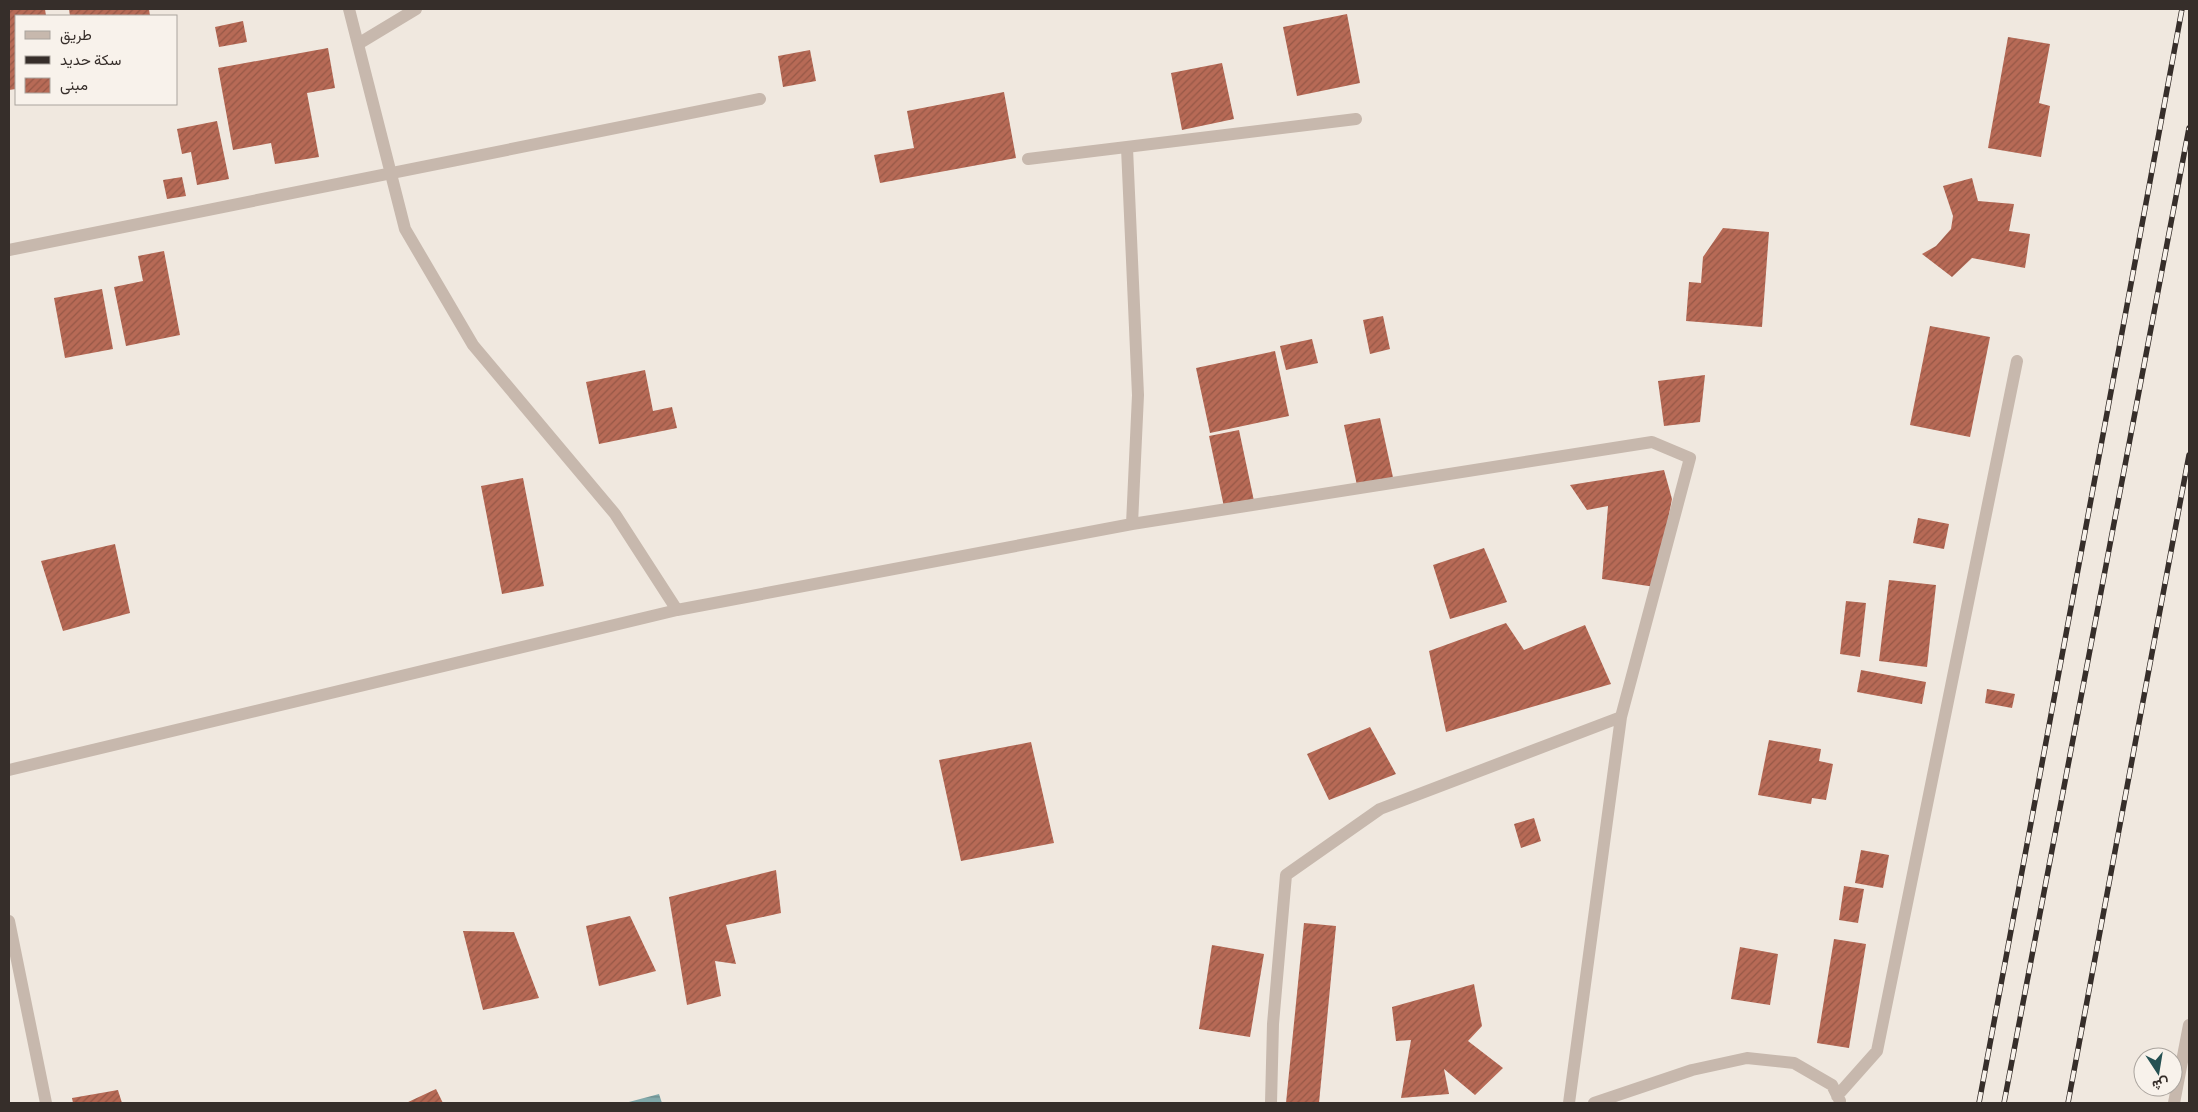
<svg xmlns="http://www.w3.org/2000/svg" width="2198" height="1112" font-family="'Exo 2',Vazirmatn,sans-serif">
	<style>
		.water { fill: url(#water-rules) }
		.building { fill: url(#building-hatch) }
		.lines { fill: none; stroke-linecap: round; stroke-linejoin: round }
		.minor { stroke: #c7b8ad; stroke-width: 12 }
		.rail-casing { stroke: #362e2a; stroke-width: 5.5 }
		.rail { stroke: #f8f2eb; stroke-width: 4; stroke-dasharray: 11; stroke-linecap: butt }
	</style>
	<defs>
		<pattern id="water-rules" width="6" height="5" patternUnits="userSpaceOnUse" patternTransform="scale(1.25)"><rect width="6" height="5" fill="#82a9aa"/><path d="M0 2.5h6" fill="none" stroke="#6b8a8b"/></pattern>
		<pattern id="building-hatch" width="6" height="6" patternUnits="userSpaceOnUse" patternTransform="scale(1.25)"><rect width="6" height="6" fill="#b76a56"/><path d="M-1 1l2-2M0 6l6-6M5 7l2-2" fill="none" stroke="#965847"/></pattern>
	</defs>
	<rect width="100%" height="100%" fill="#f0e8df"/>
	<path class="water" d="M659,1094L662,1103H625Z"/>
	<path class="building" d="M9,9H45L46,16H16V89L9,90Z
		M69,9H149L150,16H70Z
		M1347,14L1360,83L1297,96L1283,27Z
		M243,21L247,42L219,47L215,27Z
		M2008,37L2050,44L2039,103L2050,106L2041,157L1988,148Z
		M328,48L335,88L307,93L319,157L275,164L271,143L233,150L218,68Z
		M810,50L816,81L783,87L778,56Z
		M1222,63L1234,119L1182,130L1171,73Z
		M1004,92L1016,158L880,183L874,155L914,148L907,111Z
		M217,121L229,179L197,185L191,152L182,154L177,129Z
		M182,177L186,196L167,199L163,180Z
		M1972,178L1978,201L2014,204L2009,231L2030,234L2025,268L1972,258L1952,277L1922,254L1936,246L1951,229L1953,216L1943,186Z
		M1723,228L1769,232L1762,327L1686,321L1689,282L1701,283L1703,257Z
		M164,251L180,335L126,346L114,287L143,281L138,256Z
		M102,289L113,349L65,358L54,298Z
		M1383,316L1390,349L1370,354L1363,320Z
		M1930,326L1990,337L1970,437L1910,425Z
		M1312,339L1318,363L1286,370L1280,346Z
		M1275,351L1289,416L1210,433L1196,368Z
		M645,370L653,411L672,407L677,428L599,444L586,382Z
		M1705,375L1700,422L1664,426L1658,381Z
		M1380,418L1394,482L1358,490L1344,425Z
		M1239,430L1254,501L1224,507L1209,436Z
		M1664,470L1672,499L1655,587L1602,579L1608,506L1587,510L1570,485Z
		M523,478L544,586L502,594L481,486Z
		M1918,518L1949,524L1944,549L1913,543Z
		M115,544L130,613L63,631L41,561Z
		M1484,548L1507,602L1450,619L1433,565Z
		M1889,580L1936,585L1927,667L1879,661Z
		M1846,601L1866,603L1860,657L1840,654Z
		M1506,623L1524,650L1585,625L1611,684L1446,732L1429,651Z
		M1861,670L1926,682L1922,704L1857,692Z
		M1987,689L2015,694L2012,708L1985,703Z
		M1370,727L1396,774L1329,800L1307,754Z
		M1769,740L1821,749L1819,761L1833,764L1826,800L1812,798L1811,804L1758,795Z
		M1031,742L1054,843L961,861L939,760Z
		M1534,818L1541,841L1521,848L1514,824Z
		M1861,850L1889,855L1883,888L1855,883Z
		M776,870L781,913L726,925L736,964L715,961L721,996L687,1005L669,897Z
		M1844,886L1864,889L1858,923L1839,920Z
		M630,916L656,971L599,986L586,926Z
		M1304,923L1336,926L1319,1103H1286Z
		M463,931L514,932L539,998L483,1010Z
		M1834,939L1866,944L1849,1048L1817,1043Z
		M1212,945L1264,954L1250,1037L1199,1029Z
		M1740,947L1778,954L1770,1005L1731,999Z
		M1474,984L1482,1026L1468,1041L1503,1068L1475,1095L1444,1069L1449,1094L1401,1098L1411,1040L1396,1041L1392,1007Z
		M436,1089L443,1103H406Z
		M118,1090L122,1103H73L72,1098Z"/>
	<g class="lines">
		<path class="minor" d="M349,9L405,229L473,345L615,514L677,610
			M358,44L416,9
			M1127,148L1138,395L1132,524
			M1028,159L1356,119
			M9,250L760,99
			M9,770L677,610L1132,524L1652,442L1690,458L1621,717L1569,1103
			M9,921L46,1103
			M1837,1096L1877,1051L2017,361
			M1271,1103L1273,1024L1286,875L1380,809L1621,717
			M1594,1103L1692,1070L1747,1058L1794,1063L1832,1085L1840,1101
			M2174,1103L2189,1025"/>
		<g class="rail-casing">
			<path id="rail" d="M1979,1103L2182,9
				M2004,1103L2189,128
				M2068,1103L2189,455"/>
		</g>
		<use href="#rail" class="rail"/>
	</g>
	<rect width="2198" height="1112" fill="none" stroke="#362e2a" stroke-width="20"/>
	<rect x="15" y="15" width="162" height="90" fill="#f8f2eb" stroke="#aaa49e"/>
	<rect x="25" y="31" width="25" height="8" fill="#c7b8ad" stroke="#aaa49e"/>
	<text x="60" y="40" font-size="15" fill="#362e2a">طريق</text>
	<rect x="25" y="56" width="25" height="8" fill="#362e2a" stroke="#aaa49e"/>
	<text x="60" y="65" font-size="15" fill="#362e2a">سكة حديد</text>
	<rect x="25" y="78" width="25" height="15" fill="url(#building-hatch)" stroke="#aaa49e"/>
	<text x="60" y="90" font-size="15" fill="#362e2a">مبنى</text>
	<g transform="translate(2158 1072) rotate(168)"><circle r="24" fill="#f8f2eb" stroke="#aaa49e"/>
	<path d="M0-4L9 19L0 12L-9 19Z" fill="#255153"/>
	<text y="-8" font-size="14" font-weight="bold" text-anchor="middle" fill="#362e2a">ش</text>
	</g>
</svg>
